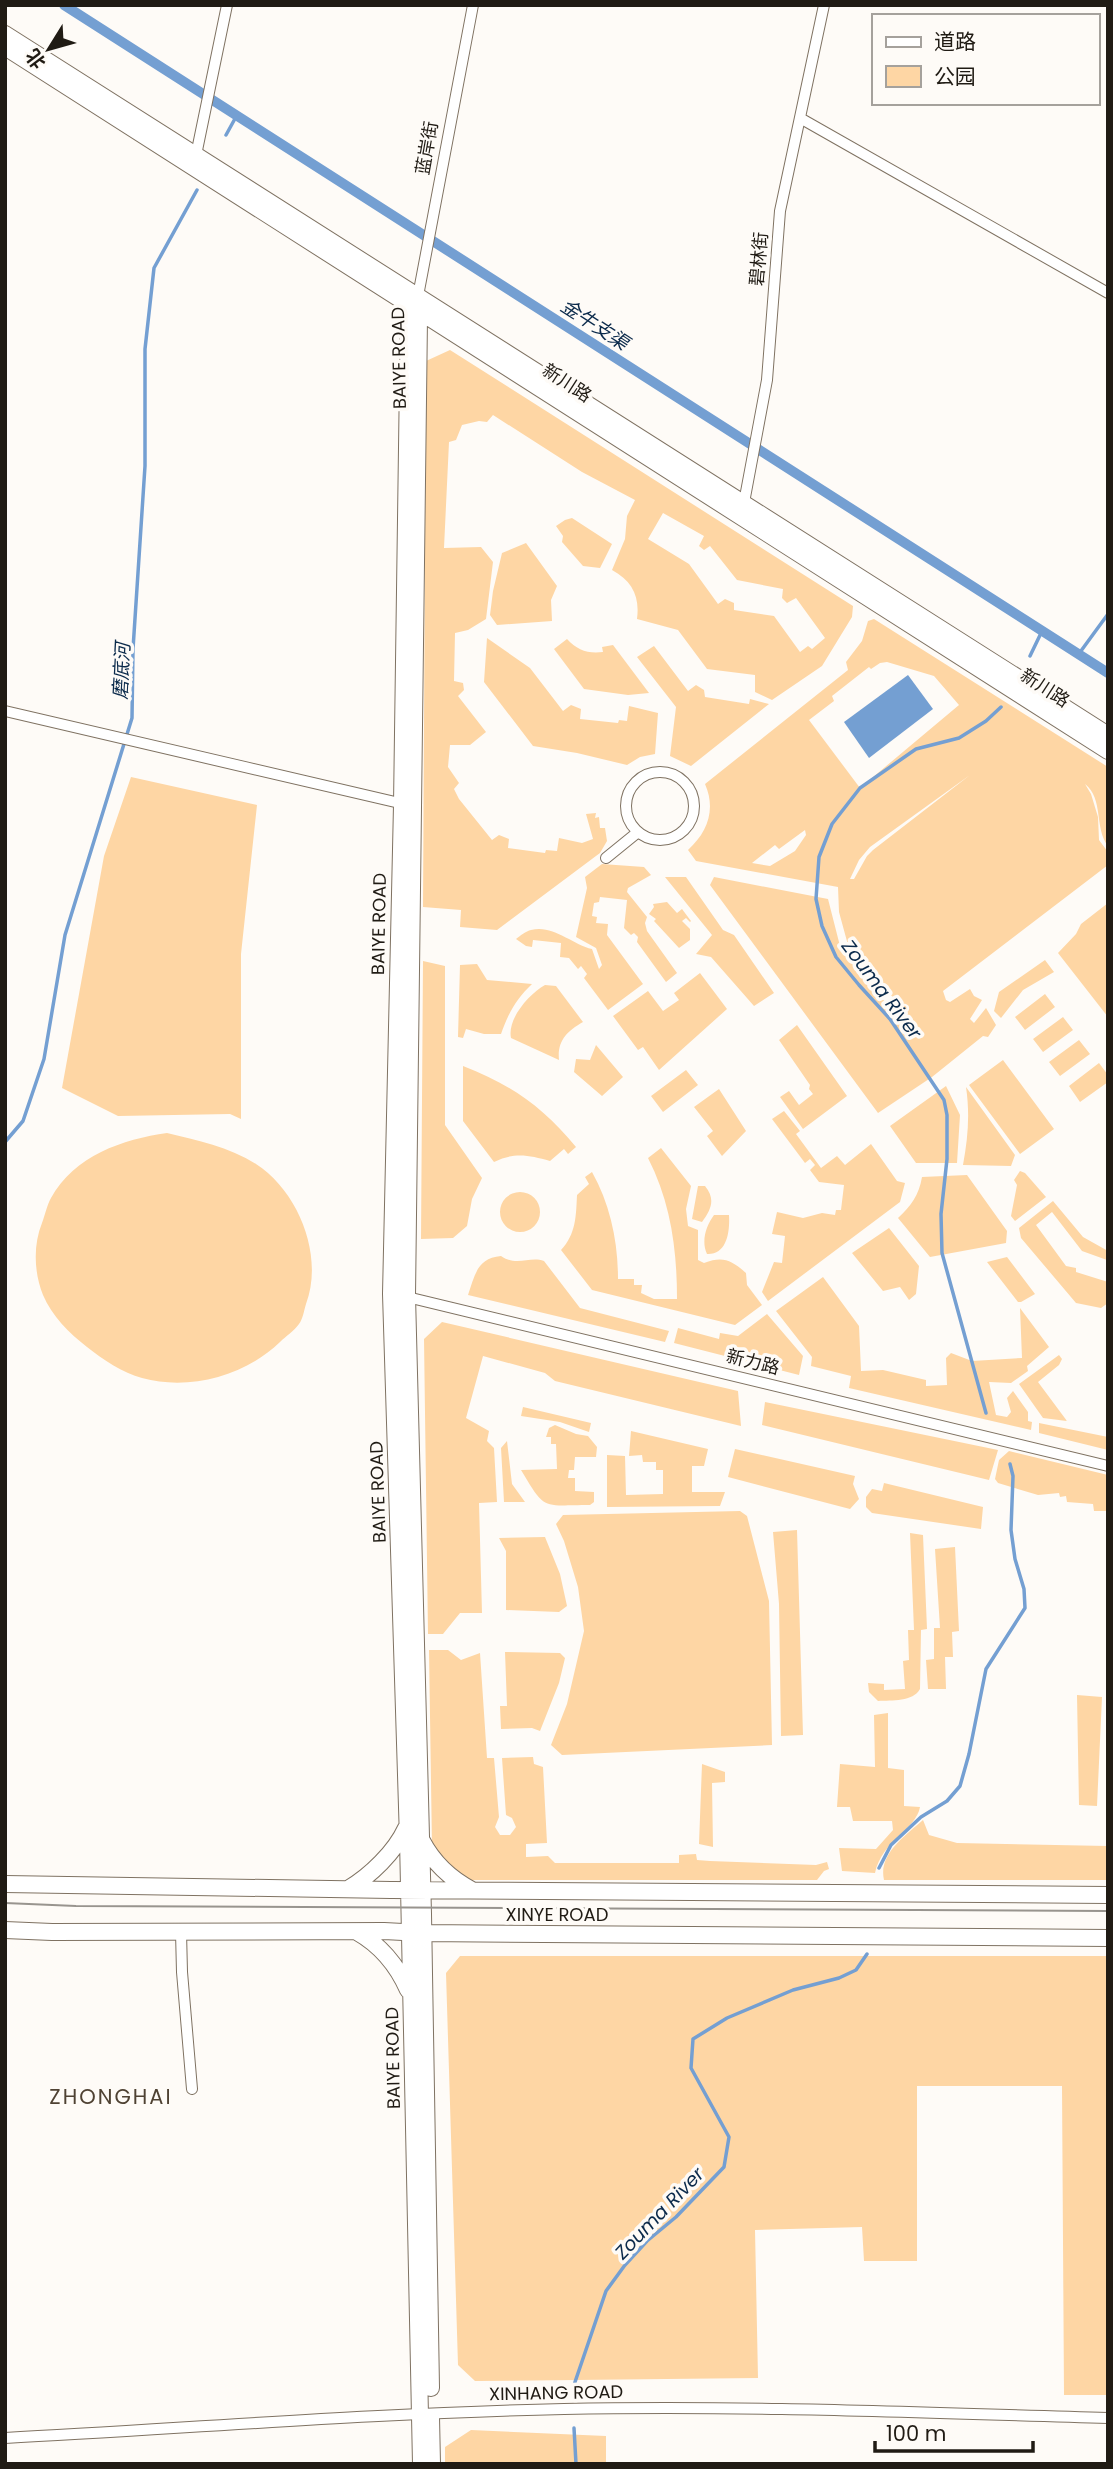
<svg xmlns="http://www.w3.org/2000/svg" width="1113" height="2469" font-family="Poppins,'Noto Sans SC',sans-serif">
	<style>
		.green { fill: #fed6a4; fill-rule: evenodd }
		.water { fill: #749fd2 }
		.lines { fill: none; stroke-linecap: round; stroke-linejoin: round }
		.stream { stroke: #749fd2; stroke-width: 3.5 }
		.canal { stroke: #749fd2; stroke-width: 10 }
		.street-casing { stroke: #7f7262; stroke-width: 12 }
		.secondary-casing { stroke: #7f7262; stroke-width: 18 }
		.street { stroke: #fff; stroke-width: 10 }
		.secondary { stroke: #fff; stroke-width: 16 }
		.tram { stroke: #98948e; stroke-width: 2 }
		.labels { text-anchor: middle; stroke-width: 7; stroke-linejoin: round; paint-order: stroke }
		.street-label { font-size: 18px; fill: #201b14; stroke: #fefbf7 }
		.water-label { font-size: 19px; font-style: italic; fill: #0b2a4b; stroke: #fefbf7 }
		.quarter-label { font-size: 21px; letter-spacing: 2px; fill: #4f4233; stroke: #fefbf7 }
	</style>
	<rect width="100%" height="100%" fill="#fefbf7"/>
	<path class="green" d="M450,350L853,606L852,617L822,666L772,700L755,692V675L707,669L678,630L637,619C640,596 632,581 612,570L625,539L627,516L635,500L582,472L493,415L487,422L479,421L462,425L456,440L449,442L444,548L481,547L493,562L486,619L468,630L455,633L454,681L463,683L464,690L458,696L486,732L470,745H450L448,767L459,783L454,789L459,799L492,840L499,835L509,839L508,848L545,853L546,850L557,851L559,838L582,843L593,839L586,814L596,813L595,818L599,817L600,828H605L607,841L600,853L497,930L460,927L461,910L423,907L426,361ZM663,513L704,536L699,546L704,550L710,546L737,580L783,589L782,598L787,603L796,598L825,638L812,649L808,646L800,652L774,616L734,610V603L725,599L718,604L689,564L648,539Z
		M572,518L612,544L600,568L583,566L562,542L563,536L556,526L565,520Z
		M526,543L557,586L551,600L552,621L497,625L490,615L493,591L502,553Z
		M874,619L1108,767V846C1094,828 1104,799 1085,784L1091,794L1098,817L1099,840L1108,852V865L943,991L946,1000L950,1002L970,989L974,996L982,1000L970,1019L974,1023L986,1008L996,1025L988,1037L983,1036L932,1077L878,1113L710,885L714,877L828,899L840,946L871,987L892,1009L896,1001L848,945L839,912L838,887L696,861L688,850C708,832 716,809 705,784L848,670L846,662L862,641L868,621ZM880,663L887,662L934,676L959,705L860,788L809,720L834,701L832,696L869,667L871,669ZM970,775L873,850L867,856L854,879H850L859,860L870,847ZM805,830L806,835L795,851L770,866L752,863L775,845L779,849Z
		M487,638L530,668L563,711L571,705L581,709L580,719L618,723L619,720L627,721L629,706L658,713L655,754L640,757L627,765L577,753L533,746L484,682Z
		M567,639C577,650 588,654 603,652L602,647L613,645L649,693L628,695L584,689L554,649Z
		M654,646L688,691L696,685L704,690L705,697L749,704L750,699L769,704L691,766L670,756L676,707L637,657Z
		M131,777L257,805L241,954V1119L230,1114L118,1116L62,1088L104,856Z
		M602,864L644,867L651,875L628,888L627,892L647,917L645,923L647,931L677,973L666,982L637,942L638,937L634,933L631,935L624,928L627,900L600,897L599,902L594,903L592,916L597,917L596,923L608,924L607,935L643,984L608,1010L584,978L587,974L581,966L578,969L569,958L560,957L561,943L533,940L532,947L526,946L516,939C520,936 526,931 531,930C552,924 572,944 592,949L599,969L602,965L596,948L576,937L587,888L585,877Z
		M665,877H686L723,930L734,935L774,993L754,1006L711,957L696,954L712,935Z
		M667,902L677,913L682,909L691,921L690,922L686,918L682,921L690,929V940L679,948L654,921L656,919L649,914L654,907L653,904Z
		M1108,903V1017L1058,953L1076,934L1081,924Z
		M1045,960L1054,972L1023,990L1001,1018L994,1011L999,992Z
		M423,961L445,966V1125L482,1178L472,1199L467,1226L453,1238L421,1239Z
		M477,964L487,980L532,984C516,999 508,1014 501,1034H484L466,1029L463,1038L458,1037L460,965Z
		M700,973L727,1009L659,1070L643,1047L638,1050L613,1016L648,991L663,1011L679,1000L674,993Z
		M545,985L556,986L583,1022C567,1031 557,1041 559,1060L511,1038C507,1019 529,994 545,985Z
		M1045,994L1055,1007L1025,1030L1015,1017Z
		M1063,1017L1073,1030L1043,1052L1033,1039Z
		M797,1025L847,1096L803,1129L780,1097L789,1091L799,1105L813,1094L809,1089L810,1085L779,1040Z
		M1079,1040L1090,1054L1060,1076L1049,1062Z
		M596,1045L623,1077L602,1096L574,1072L576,1059L590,1060Z
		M1003,1060L1054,1129L1020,1154L969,1085Z
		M1099,1063L1108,1075V1082L1080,1102L1069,1086Z
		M463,1066C512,1085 543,1107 576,1147L568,1154L564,1149L550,1161C529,1155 514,1152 494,1162L463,1121Z
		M686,1070L698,1085L663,1112L651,1096Z
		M946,1086L960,1115L957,1163H916L890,1126Z
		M966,1087L1015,1155L1011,1166L963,1165C968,1138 970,1114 966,1087Z
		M719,1089L746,1131L722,1156L707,1136L713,1131L694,1107Z
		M784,1111L800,1131L796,1134L821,1168L837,1156L845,1165L871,1144L897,1181L905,1183L900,1202L768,1301L762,1292L774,1262L782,1263L785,1236L772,1234L777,1212L803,1218L822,1213L835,1215L836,1210H841L844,1185L819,1182L810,1170L815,1165L810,1159L805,1163L772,1119Z
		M167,1133C197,1140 229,1147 256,1164C299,1192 324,1256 306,1304C304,1310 303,1319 299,1324C294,1331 286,1336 280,1342C245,1376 189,1391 142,1378C123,1373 102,1359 87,1347C69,1333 52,1316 43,1295C34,1273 33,1245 42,1223C45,1215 47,1205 51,1198C74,1156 123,1139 167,1133Z
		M661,1148L691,1186L686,1209L688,1226L698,1230V1260L704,1263C723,1256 731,1260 746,1273L747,1285L762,1305L735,1325L592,1290L561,1250C576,1234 576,1216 577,1195L589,1184L585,1177L592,1172C610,1204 618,1241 618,1279H634V1285H642L641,1293L654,1299H677C677,1250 671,1203 648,1158Z
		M1020,1171L1025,1173L1046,1197L1015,1221L1011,1216L1017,1185L1014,1180Z
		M967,1175L1007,1231L1006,1243L930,1257L898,1218C911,1206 919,1195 922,1177Z
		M698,1186H705C716,1199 711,1210 702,1222L692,1219Z
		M500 1212a20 20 0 1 1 40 0a20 20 0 1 1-40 0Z
		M1053,1201L1083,1237L1108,1251L1107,1260L1082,1251L1052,1212L1036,1225L1066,1266L1076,1268V1272L1108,1282V1303L1101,1308L1076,1303L1021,1238L1019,1228Z
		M714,1215H729C730,1232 727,1255 707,1254C701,1241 706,1226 714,1215Z
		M889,1228L919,1266L916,1294L909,1300L900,1287L883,1291L852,1253Z
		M501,1256C517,1267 529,1256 544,1261L580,1308L669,1331L665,1342L468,1295C475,1275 477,1258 501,1256Z
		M1007,1257L1035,1294L1021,1302H1018L987,1262Z
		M823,1277L859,1326L861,1371L883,1370L926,1380V1386L947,1385L946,1358L951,1353L972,1361L1022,1358L1020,1308L1049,1347L1027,1366L1028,1371L1011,1383L989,1382L996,1415L1007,1417L1011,1412L1007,1398L1013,1391L1028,1412V1421L1032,1422L1031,1430L849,1388L851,1376L811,1366L812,1357L776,1311Z
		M767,1314L803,1356L799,1375L674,1343L678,1328L719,1339L720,1333L738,1336Z
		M442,1322L738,1391L741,1426L555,1381L545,1373L483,1356L466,1418L489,1431L487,1441L494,1448L497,1502L479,1503L482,1613H460L443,1634H428L424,1339Z
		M1059,1355L1062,1359L1059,1365L1038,1382L1067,1421L1043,1418L1019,1384Z
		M765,1402L998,1450L989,1480L762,1425Z
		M523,1407L591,1423L589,1432L560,1422L521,1416Z
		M1039,1423L1108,1437V1450L1039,1433Z
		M555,1425L576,1434L588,1436L597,1447L596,1457H575L574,1470H569L568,1478H575V1491L594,1492V1502L590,1505C542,1505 546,1512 521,1470L557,1469L556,1444H551V1437H546L549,1428Z
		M631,1431L708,1449L704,1466H692V1492H725L720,1506L607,1507V1455L625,1456L626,1495L663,1494V1470H656V1462H643L642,1455L629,1456Z
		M507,1441L512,1484L525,1502H504L501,1448Z
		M735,1449L855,1476L853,1484L859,1499L850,1509L728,1477Z
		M1009,1451L1108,1475V1511H1094L1093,1504L1067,1502L1066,1496L1060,1497L1059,1493L1038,1495L998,1483L995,1479L999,1460Z
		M884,1483L983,1507L981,1529L872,1513L866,1507V1497L872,1489L882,1491Z
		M740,1511L747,1516L769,1601L772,1745L562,1755L551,1745L567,1704L584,1631L578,1587L564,1541L556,1524L563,1515Z
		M797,1530L803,1735L781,1736L779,1604L773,1532Z
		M910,1533L923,1535L927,1629L921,1630L920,1689C913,1702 892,1700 878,1701L869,1692L868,1683L884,1684V1690L905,1689L903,1661L909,1660L908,1630H914Z
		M545,1537L560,1574L567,1606L559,1612L506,1610V1551L499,1538Z
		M955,1547L959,1631L952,1632L953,1657H945L946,1689H928L926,1660L934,1659V1628H940L935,1549Z
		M429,1650H448L461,1660L480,1653L487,1758H494L499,1817L495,1827L500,1835H510L516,1827L512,1818L506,1815L502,1758L533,1757L534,1764L543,1767L547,1843L526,1844V1857L548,1856L555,1863H679V1855L696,1854L697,1860L710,1861L816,1865L827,1862L829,1869L824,1871L817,1880H462L432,1848Z
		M505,1652L560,1653L565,1658L559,1683L540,1731L532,1728L501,1729L500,1706H507Z
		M1077,1695L1102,1697L1097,1806L1079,1805Z
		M888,1713V1768L904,1770V1806L920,1807C916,1830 882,1840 875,1873L842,1871L839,1848L876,1849L893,1830L892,1821H853L850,1807H837L840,1764L875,1767L874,1715Z
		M702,1764L725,1772V1782L712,1783L713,1847L699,1844Z
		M923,1820L929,1835L957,1843L1108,1846V1880H884C878,1854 905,1836 923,1820Z
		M460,1956H1108V2395H1064L1062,2086H917V2261H864L862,2227L755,2230L758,2378L475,2381L458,2365L446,1973Z
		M471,2430L606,2436V2464H445V2447Z"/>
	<path class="water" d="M908,675L933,709L869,758L844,722Z"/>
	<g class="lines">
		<path class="stream" d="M226,135L237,115
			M1078,655L1108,614
			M1030,656L1042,631
			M5,1142L23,1121L44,1059L65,935L132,718L133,649L145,466V349L154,268L197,190
			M986,1413L942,1253L941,1214L947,1159V1115L944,1100L890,1019L859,985L836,957L822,926L816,899L819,857L832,824L860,788L916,749L959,738L986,721L1001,707
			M879,1868L891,1845L921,1817L947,1801L960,1786L969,1754L986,1669L1025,1608L1024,1589L1015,1559L1011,1530L1013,1476L1010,1464
			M575,2397V2382L606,2291L625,2265L647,2241L676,2217L724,2167L729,2137L691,2068L693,2039L727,2018L793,1990L839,1978L856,1970L867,1954
			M574,2428L576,2464"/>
		<path class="canal" d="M64,5L1108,673"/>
		<g class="street-casing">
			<path id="street" d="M800,118L1108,293
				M195,160L227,5
				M418,296L473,5
				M743,508L767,380L780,211L824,5
				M5,711L408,805
				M626 806a34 34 0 1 1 68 0a34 34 0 1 1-68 0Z
				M606,858L638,832
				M403,1296L1108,1466
				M181,1932L182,1972L192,2089
				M5,2438C192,2428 378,2413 564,2409C745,2405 927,2413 1108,2418"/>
		</g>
		<g class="secondary-casing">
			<path id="secondary" d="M5,34L1108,735
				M5,47L1108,751
				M418,296L409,305L402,805L391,1294L408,1839L421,2464
				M419,318L407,1296L423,1914L431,2388
				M422,1841C433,1862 451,1879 472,1890
				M5,1884L391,1890L1108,1895
				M348,1889C370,1876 395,1852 406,1828
				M5,1930L52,1932L384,1931L422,1933L1108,1938
				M357,1932C380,1945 397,1965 408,1990
				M431,2417L432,2464"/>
		</g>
		<use href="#street" class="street"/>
		<use href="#secondary" class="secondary"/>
		<path class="tram" d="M5,1903L76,1906L1108,1911"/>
	</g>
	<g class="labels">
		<g class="street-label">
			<text transform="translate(427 148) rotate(-80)" y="6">蓝岸街</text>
			<text transform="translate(759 259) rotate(-85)" y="6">碧林街</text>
			<text transform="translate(399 358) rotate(-91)" y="6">BAIYE ROAD</text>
			<text transform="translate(567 383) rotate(33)" y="6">新川路</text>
			<text transform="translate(1045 688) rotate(33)" y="6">新川路</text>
			<text transform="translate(379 924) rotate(-89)" y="6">BAIYE ROAD</text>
			<text transform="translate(753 1362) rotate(14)" y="6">新力路</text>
			<text transform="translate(378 1492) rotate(-92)" y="6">BAIYE ROAD</text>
			<text x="557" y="1921">XINYE ROAD</text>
			<text transform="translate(393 2058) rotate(-91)" y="6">BAIYE ROAD</text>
			<text transform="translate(556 2393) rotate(-1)" y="6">XINHANG ROAD</text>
		</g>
		<g class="water-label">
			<text transform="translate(595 324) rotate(33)" y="7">金牛支渠</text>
			<text transform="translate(121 671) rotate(-87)" y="7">磨底河</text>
			<text transform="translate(882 989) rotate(53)" y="7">Zouma River</text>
			<text transform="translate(659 2213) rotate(-46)" y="7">Zouma River</text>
		</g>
		<g class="quarter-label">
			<text x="111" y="2104">ZHONGHAI</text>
		</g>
	</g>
	<rect width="1113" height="2469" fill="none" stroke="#201b14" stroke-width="14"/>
	<rect x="872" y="14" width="228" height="91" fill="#fefbf7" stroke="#a5a19c" stroke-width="2"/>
	<rect x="886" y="37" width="35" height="10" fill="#ffffff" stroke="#a5a19c" stroke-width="2"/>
	<text x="934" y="49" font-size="21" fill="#201b14">道路</text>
	<rect x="886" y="66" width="35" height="21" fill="#fed6a4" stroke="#a5a19c" stroke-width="2"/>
	<text x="934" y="84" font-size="21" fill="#201b14">公园</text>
	<g transform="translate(49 49) rotate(233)" stroke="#fefbf7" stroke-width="5" paint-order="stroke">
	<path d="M0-5L12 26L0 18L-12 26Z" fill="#201b14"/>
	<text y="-10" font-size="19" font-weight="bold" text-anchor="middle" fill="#201b14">北</text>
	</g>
	<path d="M875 2441v10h158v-10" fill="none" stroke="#201b14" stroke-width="3.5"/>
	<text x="886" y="2441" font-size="21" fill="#201b14" stroke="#fefbf7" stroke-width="5" paint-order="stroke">100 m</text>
</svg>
